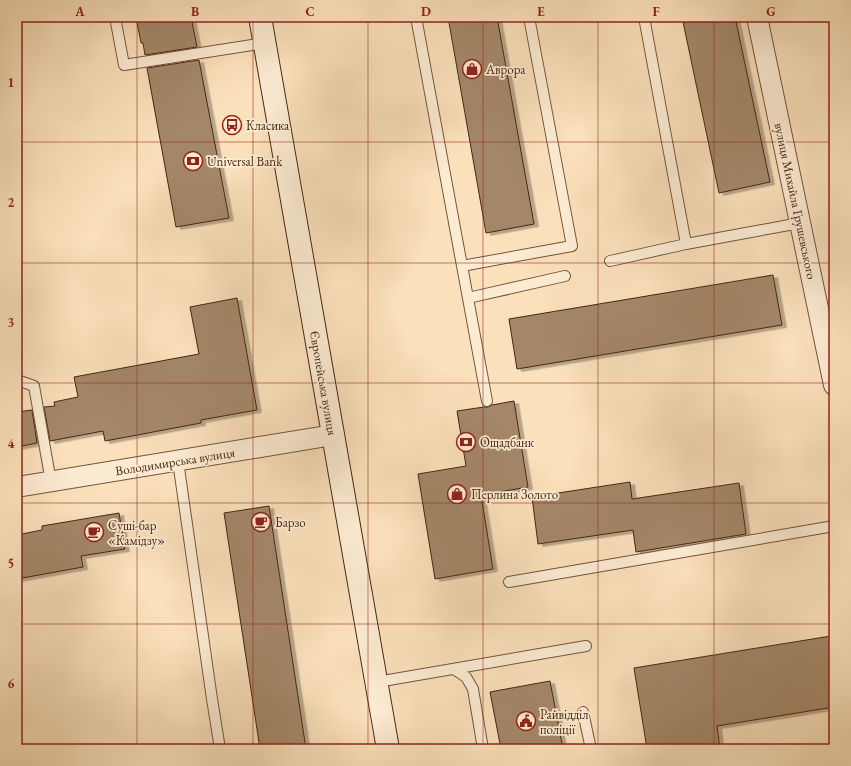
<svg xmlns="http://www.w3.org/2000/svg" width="851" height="766" font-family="'EB Garamond',serif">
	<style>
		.building { fill: #a48769; stroke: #472611; filter: url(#shadow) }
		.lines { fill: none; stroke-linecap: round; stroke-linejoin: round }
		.service-casing { stroke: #74543c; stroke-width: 12 }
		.minor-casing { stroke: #74543c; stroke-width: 22 }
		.secondary-casing { stroke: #472611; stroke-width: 24 }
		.service { stroke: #fcebd3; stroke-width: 10 }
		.minor { stroke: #fcebd3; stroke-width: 20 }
		.secondary { stroke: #fcebd3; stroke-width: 22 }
		.grid { fill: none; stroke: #8f2418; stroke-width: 1; stroke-opacity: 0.55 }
		.labels { text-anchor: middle; stroke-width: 3.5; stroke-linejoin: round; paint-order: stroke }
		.poi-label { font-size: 13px; fill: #472611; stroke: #fcebd3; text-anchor: start }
		.street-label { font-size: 13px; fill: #472611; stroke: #fcebd3 }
		.neatline { fill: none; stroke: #8f2418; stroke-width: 1.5 }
		.grid-label { font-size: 13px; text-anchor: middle; font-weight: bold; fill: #8f2418 }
	</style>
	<defs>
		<filter id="shadow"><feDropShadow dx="4.5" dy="2.5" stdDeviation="0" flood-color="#0004"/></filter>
	</defs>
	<rect width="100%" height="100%" fill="#fae0bb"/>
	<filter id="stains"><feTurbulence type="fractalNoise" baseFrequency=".005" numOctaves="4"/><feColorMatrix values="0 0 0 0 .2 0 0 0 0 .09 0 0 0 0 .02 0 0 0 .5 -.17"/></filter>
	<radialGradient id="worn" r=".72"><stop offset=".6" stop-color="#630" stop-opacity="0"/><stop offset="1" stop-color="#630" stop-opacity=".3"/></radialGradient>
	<path class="building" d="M136,17H191L197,47L145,55L143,43H141Z
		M448,17H497L534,224L486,233Z
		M682,17H735L770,182L719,193Z
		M199,60L229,218L176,227L147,68Z
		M773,275L782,325L517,369L509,319Z
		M237,298L257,410L201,420V423L105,441L103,431L50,441L44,407L55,406L54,402L78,397L74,377L199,354L190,307Z
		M514,401L528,487L481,495L493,569L435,579L418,474L466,466L457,411L484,407H488L492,405Z
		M32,410L37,443L17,447V412Z
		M630,482L632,499L739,483L746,534L636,552L633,530L538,544L532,497Z
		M269,506L306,749H260L224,513Z
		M119,513L125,549L81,556L83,567L17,579V535L42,530V526Z
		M831,636L834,657V707L717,726L720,749H647L634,668Z
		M550,681L563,749H501L490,692Z"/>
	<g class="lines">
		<g class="service-casing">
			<path id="service" d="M115,17L124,65L265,43
				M416,17L487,401
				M644,17L686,244L800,223
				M610,261L686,244
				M462,266L572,246L529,17
				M468,298L565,276
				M17,380L34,386L51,482
				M178,461L212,699L220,749
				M509,582L834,526
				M454,669L466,677L473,689L483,749
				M377,682L586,646
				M583,712L591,749"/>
		</g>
		<g class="minor-casing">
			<path id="minor" d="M757,17L834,385
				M17,487L333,435"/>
		</g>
		<g class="secondary-casing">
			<path id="secondary" d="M260,17L388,749"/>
		</g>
		<use href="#service" class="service"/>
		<use href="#minor" class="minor"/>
		<use href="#secondary" class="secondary"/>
	</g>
	<path class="grid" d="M137,17V749M253,17V749M368,17V749M483,17V749M598,17V749M714,17V749M17,142H834M17,263H834M17,383H834M17,503H834M17,624H834"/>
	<defs>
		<g id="shop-ring" transform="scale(1)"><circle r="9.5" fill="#fcebd3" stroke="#8f2418" stroke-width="1.5"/><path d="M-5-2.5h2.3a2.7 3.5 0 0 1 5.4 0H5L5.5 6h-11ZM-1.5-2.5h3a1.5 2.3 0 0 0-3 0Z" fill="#8f2418"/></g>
		<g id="bus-ring" transform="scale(1)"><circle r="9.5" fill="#fcebd3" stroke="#8f2418" stroke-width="1.5"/><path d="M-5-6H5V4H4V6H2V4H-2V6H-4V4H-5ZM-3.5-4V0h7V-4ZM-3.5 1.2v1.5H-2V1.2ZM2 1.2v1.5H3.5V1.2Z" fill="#8f2418"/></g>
		<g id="bank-ring" transform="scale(1)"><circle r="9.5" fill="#fcebd3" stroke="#8f2418" stroke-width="1.5"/><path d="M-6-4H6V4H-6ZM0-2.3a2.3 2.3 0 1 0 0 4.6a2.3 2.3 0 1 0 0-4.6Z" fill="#8f2418"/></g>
		<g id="cafe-ring" transform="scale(1)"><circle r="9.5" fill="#fcebd3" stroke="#8f2418" stroke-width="1.5"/><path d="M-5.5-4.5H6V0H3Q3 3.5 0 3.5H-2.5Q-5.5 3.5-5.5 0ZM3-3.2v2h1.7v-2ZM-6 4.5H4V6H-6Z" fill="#8f2418"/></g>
		<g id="civic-ring" transform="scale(1)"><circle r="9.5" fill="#fcebd3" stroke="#8f2418" stroke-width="1.5"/><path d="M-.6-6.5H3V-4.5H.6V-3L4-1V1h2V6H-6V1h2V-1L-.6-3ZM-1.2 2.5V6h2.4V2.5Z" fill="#8f2418"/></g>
	</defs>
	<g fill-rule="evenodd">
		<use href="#shop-ring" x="472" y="69"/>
		<use href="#bus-ring" x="232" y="125"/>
		<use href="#bank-ring" x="193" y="161"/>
		<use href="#bank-ring" x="466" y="442"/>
		<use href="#shop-ring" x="457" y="494"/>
		<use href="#cafe-ring" x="261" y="522"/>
		<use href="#cafe-ring" x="94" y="532"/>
		<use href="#civic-ring" x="526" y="721"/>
	</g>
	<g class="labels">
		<g class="poi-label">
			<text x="486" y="74">Аврора</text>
			<text x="246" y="130">Класика</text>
			<text x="207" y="166">Universal Bank</text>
			<text x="480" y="447">Ощадбанк</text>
			<text x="471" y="499">Перлина Золото</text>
			<text x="275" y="527">Барзо</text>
			<text x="108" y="530">Суші-бар<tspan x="108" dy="15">«Камідзу»</tspan></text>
			<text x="540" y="719">Райвідділ<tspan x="540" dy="15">поліції</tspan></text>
		</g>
		<g class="street-label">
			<text transform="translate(796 201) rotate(78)" y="5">вулиця Михайла Грушевського</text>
			<text transform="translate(324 383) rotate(80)" y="5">Європейська вулиця</text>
			<text transform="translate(175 461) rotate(-9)" y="5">Володимирська вулиця</text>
		</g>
	</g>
	<rect width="851" height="766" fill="none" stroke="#fae0bb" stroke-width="44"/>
	<rect x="22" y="22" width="807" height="722" class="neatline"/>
	<g class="grid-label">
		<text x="80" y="16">A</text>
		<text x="195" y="16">B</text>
		<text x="310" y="16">C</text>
		<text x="426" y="16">D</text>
		<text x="541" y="16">E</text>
		<text x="656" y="16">F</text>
		<text x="771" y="16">G</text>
		<text x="11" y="87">1</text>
		<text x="11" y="207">2</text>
		<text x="11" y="327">3</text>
		<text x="11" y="448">4</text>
		<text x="11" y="568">5</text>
		<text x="11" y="688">6</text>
	</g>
	<rect width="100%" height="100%" filter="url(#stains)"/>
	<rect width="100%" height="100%" fill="url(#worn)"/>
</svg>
